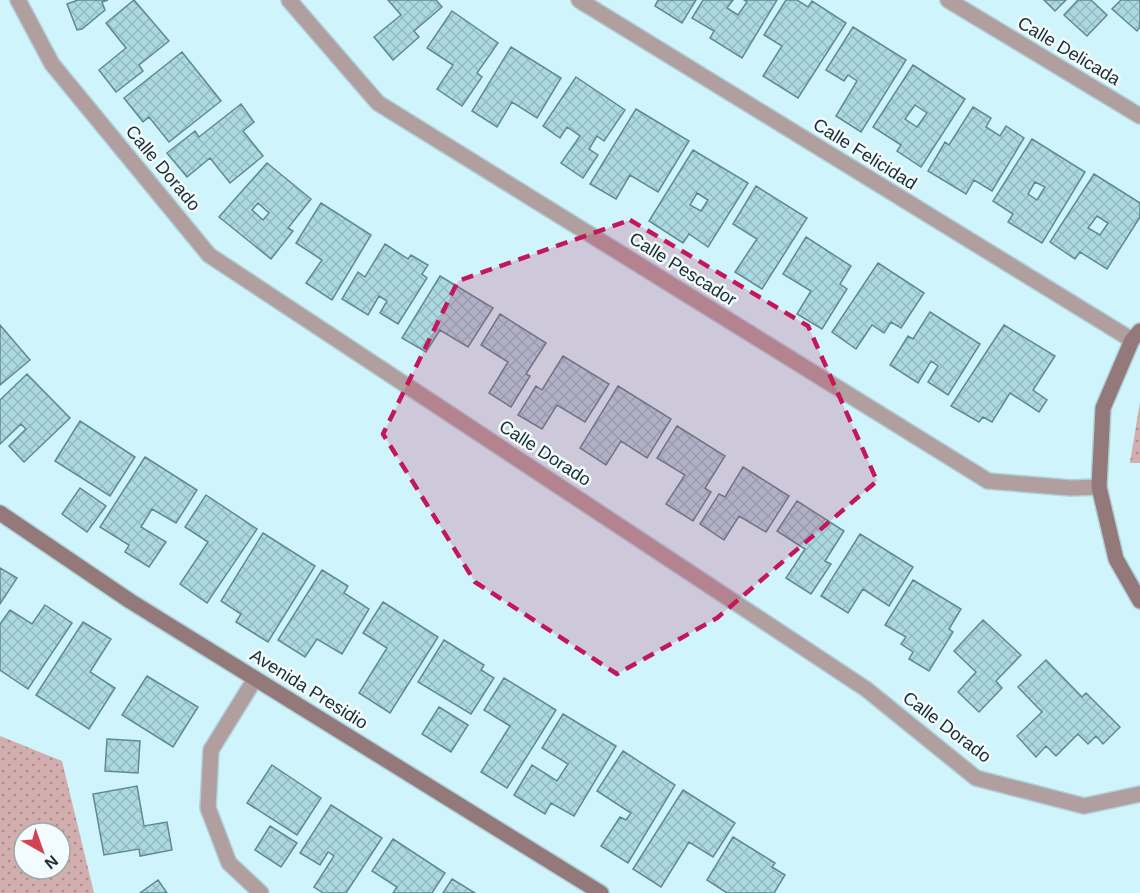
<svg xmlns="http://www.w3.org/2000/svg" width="1140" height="893" font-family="Arial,sans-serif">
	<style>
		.grass { fill: url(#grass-dots); fill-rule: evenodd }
		.building { fill: url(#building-cross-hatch); stroke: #608a93; stroke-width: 1.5; fill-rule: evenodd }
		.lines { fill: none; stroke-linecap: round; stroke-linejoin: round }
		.street-casing { stroke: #b0d0d7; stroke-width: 18 }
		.secondary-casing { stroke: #b0d0d7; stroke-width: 18 }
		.street { stroke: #b19e9e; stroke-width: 15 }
		.secondary { stroke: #937979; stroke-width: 15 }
		.marked { fill: #c2185b; fill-opacity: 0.2; stroke: #c2185b; stroke-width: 4.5; stroke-dasharray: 12 8; stroke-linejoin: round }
		.labels { text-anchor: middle; stroke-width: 5; stroke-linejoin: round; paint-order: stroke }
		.street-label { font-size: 18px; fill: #1c2d31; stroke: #f2fbfd }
	</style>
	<defs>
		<pattern id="grass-dots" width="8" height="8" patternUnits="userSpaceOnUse" patternTransform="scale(1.5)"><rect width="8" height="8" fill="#d2aeae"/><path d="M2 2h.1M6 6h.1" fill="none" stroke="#aa8e8e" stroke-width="1.8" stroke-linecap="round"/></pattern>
		<pattern id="building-cross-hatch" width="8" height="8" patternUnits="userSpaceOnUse" patternTransform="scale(1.5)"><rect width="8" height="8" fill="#acd8e2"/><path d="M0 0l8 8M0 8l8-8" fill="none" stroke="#93bac2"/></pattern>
	</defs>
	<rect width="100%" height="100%" fill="#d0f4fb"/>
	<path class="grass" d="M1140,402V463H1130V462Z
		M0,736L62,761L94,893H0ZM24,833H60V869H24Z"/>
	<path class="building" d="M78,0H108L102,2L105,10L82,29L77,30L67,4Z
		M134,0L169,41L139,65L143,71L116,92L99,70L126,48L106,23Z
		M388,0H436L442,7L414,31L419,37L393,60L374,37L401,15Z
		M658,0H696L682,23L655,6Z
		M703,0H733L727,8L738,15L747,2L744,0H777L742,58L710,38L714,31L692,18Z
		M786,0H797L808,7L812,1L846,23L798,98L763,76L782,46L764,35Z
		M1044,0H1066L1055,11Z
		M1078,0H1091L1107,15L1087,36L1064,15Z
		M1121,0H1140V27L1137,31L1112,9Z
		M452,11L498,43L477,73L482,77L462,106L437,89L453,65L427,48Z
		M853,27L906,60L861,132L836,116L857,81L848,75L844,81L826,70Z
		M511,47L561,78L537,118L512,102L497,127L472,111Z
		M182,52L221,101L169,142L149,117L143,122L124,98Z
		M913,65L965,99L921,167L897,151L901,145L873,127ZM915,105L927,113L917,127L905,119Z
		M576,77L625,110L604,141L597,136L589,149L598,155L583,178L561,163L580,136L567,127L560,138L543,126Z
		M241,104L254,122L243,131L263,156L230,183L210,158L187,177L167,153L195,131L199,137Z
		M973,107L991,118L986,127L1000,136L1006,126L1024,138L992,191L974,180L966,194L928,171L945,142L949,145Z
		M636,109L689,141L658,192L630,175L616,199L590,184Z
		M1032,139L1085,172L1042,243L1008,222L1013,214L993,201ZM1035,182L1045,187L1037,200L1028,194Z
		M693,150L748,183L708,247L689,234L683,243L649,221ZM697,193L708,200L701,211L690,205Z
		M267,163L311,199L288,228L293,231L271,259L219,217ZM258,203L269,213L263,220L252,210Z
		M1094,174L1140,203V217L1107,269L1080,252L1075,259L1050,242ZM1097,216L1108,223L1100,235L1088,228Z
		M756,186L807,218L762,289L735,272L757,239L733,224Z
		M321,203L371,235L332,300L306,283L322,260L296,243Z
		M806,237L851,266L840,284L847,289L822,329L797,314L811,291L783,274Z
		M385,244L408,259L411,255L428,265L422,274L427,278L398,324L380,313L387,301L379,296L368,315L342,299L358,272L365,277Z
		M878,263L924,293L901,328L891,322L884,333L872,325L856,349L832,332Z
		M440,276L493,308L468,347L440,330L426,352L402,338Z
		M930,312L980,344L948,395L928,382L938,366L931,361L918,383L890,365L908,336L913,339Z
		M500,314L546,343L526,374L530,376L511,407L489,393L508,362L481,345Z
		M0,325L30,360L0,385Z
		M1004,325L1055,356L1033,390L1047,400L1039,412L1010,393L992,422L983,417L979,422L951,406Z
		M563,356L609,384L585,422L557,405L542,429L518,415L536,386L542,390Z
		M27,374L70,418L24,462L9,446L26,429L21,424L0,444V400Z
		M618,386L671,419L647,458L621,441L606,465L580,448Z
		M80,421L135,457L110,496L55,461Z
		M677,426L725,456L705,488L711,492L693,521L666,504L685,475L657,458Z
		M145,457L197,490L176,523L152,509L141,527L166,542L149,567L125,552L129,545L100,527Z
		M743,467L789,496L766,532L739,516L724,540L700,524L719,494L725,497Z
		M80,488L106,506L87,532L62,514Z
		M206,495L257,529L207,603L180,584L208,542L185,527Z
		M797,501L844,531L825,561L831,564L811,594L786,578L805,549L777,531Z
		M263,533L315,566L268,642L236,622L241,614L221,601Z
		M860,534L913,567L889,606L863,589L848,613L821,596Z
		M0,568L17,578L0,604Z
		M322,570L348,586L344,593L369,609L342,654L317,639L305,657L278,640Z
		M913,580L961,609L949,629L953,632L929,671L909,659L913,652L901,644L906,637L885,625Z
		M383,602L438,637L390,713L359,693L387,648L363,633Z
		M45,605L72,623L28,689L0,670V624L10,610L32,624Z
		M983,620L1021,655L996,681L1002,688L979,712L958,692L976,672L954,651Z
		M83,622L111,639L90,672L115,688L89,729L36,695Z
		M444,640L484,665L481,670L494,678L471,714L418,682Z
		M1046,660L1082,697L1086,693L1120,727L1103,744L1096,736L1088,744L1078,734L1056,756L1046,746L1036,757L1017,736L1042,712L1018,687Z
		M147,676L198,707L173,747L122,715Z
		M504,678L556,710L507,788L481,772L510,726L484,710Z
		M439,707L468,725L451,752L422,734Z
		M563,714L616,746L574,816L551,803L545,814L514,795L532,765L557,781L568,764L542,748Z
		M107,739L140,741L138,773L105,771Z
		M623,751L675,785L628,863L601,846L620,817L626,820L631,813L597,791Z
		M272,765L321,798L297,835L247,803Z
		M137,786L144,826L167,822L172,850L140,856L139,849L104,855L93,794Z
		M683,790L735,823L713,857L689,842L661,887L633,869Z
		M331,805L382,838L346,893H323L314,887L334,856L328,852L320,865L300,853Z
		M270,826L297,843L281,867L255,850Z
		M733,837L775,863L772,867L785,875L774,893H727L707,880Z
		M393,839L445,873L432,893H393L397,887L372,871Z
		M452,879L475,893H443Z
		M158,880L167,893H140Z"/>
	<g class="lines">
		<g class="street-casing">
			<path id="street" d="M18,0L52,64L209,255L866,689L976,778L1084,806L1140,794
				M289,0L378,103L988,481L1071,488L1099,487
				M579,0L1132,340
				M948,0L1140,116
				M255,679L211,750L208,808L229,863L261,893"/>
		</g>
		<g class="secondary-casing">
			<path id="secondary" d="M1140,331L1132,340L1103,408L1099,487L1116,559L1140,601
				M0,513L130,601L601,893"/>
		</g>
		<use href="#street" class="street"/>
		<use href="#secondary" class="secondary"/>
	</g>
	<path class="marked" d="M630,220L808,326L877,481L717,618L617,674L475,582L383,434L458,281Z"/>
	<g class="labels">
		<g class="street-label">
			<text transform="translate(1069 51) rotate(31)" y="6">Calle Delicada</text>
			<text transform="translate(865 154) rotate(32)" y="6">Calle Felicidad</text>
			<text transform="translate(163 168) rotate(50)" y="6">Calle Dorado</text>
			<text transform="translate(683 269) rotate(32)" y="6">Calle Pescador</text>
			<text transform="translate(545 453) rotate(33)" y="6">Calle Dorado</text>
			<text transform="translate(309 689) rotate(32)" y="6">Avenida Presidio</text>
			<text transform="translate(947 727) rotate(37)" y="6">Calle Dorado</text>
		</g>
	</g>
	<g transform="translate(42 851) rotate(140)"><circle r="28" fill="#f2fbfd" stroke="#9ca9ab" stroke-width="1.5"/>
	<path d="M0-4.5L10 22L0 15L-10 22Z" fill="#d34353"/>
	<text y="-9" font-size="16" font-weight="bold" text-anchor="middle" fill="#1c2d31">N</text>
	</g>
</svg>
